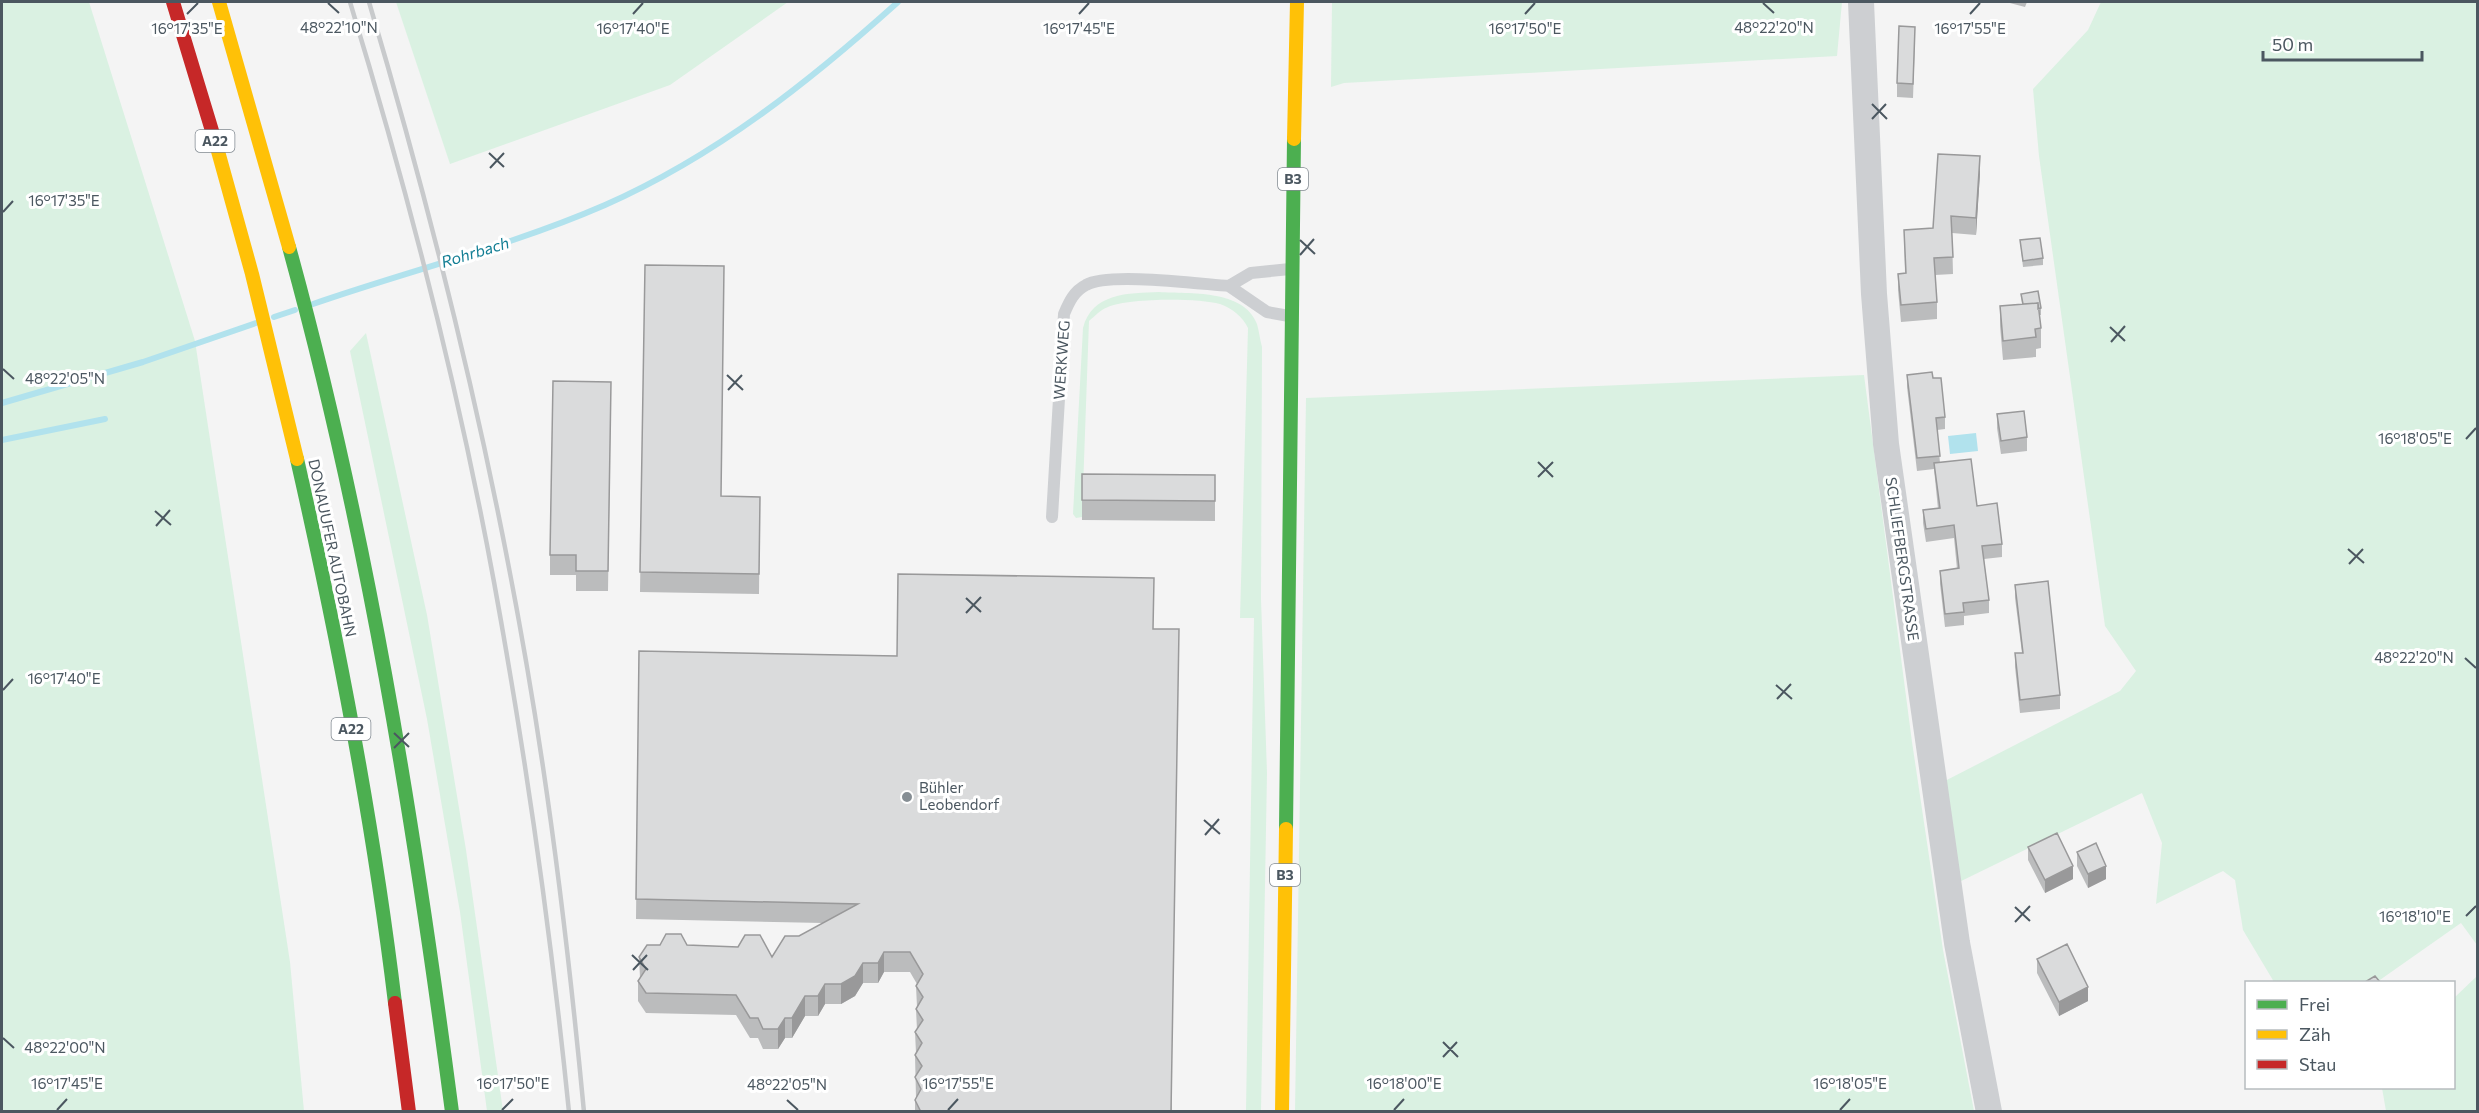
<svg xmlns="http://www.w3.org/2000/svg" width="2479" height="1113" font-family="Commissioner,sans-serif">
	<style>
		.green { fill: #daf1e2 }
		.water { fill: #b1e2ed }
		.lines { fill: none; stroke-linecap: round; stroke-linejoin: round }
		.stream { stroke: #b1e2ed; stroke-width: 6 }
		.lane { stroke: #cdcfd2; stroke-width: 12 }
		.street { stroke: #cdcfd2; stroke-width: 26 }
		.fast { stroke: #4caf50; stroke-width: 14 }
		.slow { stroke: #ffc107; stroke-width: 14 }
		.jam { stroke: #c62828; stroke-width: 14 }
		.rail { stroke: #c8cacc; stroke-width: 4.5 }
		.wall { fill: #bbbcbd }
		.shaded-wall { fill: #99999a }
		.building { fill: #dadbdc; stroke: #99999a; stroke-width: 1.5 }
		.ticks { fill: none; stroke: #4b5760; stroke-width: 2 }
		.poi-dot { fill: #868e94; stroke: #fff; stroke-width: 2 }
		.labels { text-anchor: middle; stroke-width: 6; stroke-linejoin: round; paint-order: stroke }
		.shield { fill: #fff; stroke: #818990; stroke-width: 1.5 }
		.shield-label { font-size: 14px; font-weight: bold; fill: #4b5760 }
		.street-label { font-size: 15px; fill: #4b5760; stroke: #fff }
		.poi-label { font-size: 15px; fill: #4b5760; stroke: #fff; text-anchor: start }
		.water-label { font-size: 16px; font-style: italic; fill: #127e94; stroke: #fff }
		.ticks-label { font-size: 15px; text-anchor: middle; fill: #4b5760; stroke: #fff; stroke-width: 6; stroke-linejoin: round; paint-order: stroke }
	</style>
	<rect width="100%" height="100%" fill="#f4f4f4"/>
	<path class="green" d="M2,2H89L195,341L290,962L304,1111H2Z
		M396,2H788L670,85L450,164Z
		M1332,2H1842L1837,56L1344,83L1331,87Z
		M2101,2H2477V945L2461,923L2377,982H2274L2243,930L2235,880L2223,871L2156,904L2162,843L2142,793L1953,885L1939,784L2120,691L2136,671L2105,626L2039,156L2033,89L2088,30Z
		M1159,292C1189,294 1244,289 1257,324C1259,331 1260,340 1262,347L1261,599L1267,773L1261,1111H1246L1254,618H1240L1248,328C1243,317 1232,308 1220,304C1198,298 1129,298 1108,307C1100,310 1095,316 1089,321L1082,517L1076,518L1073,514L1083,328C1092,293 1128,293 1159,292Z
		M366,333L427,615L466,850L503,1111H487L460,912L427,719L350,351Z
		M1864,375L1912,742L1943,950L1974,1111L1295,1112L1306,398Z
		M2477,976V1111H2386L2382,1088H2454V998Z"/>
	<path class="water" d="M1976,433L1978,451L1950,454L1948,436Z"/>
	<g class="lines">
		<path class="stream" d="M313,304C411,270 511,246 605,205C716,156 809,82 898,2
			M274,317L295,310
			M2,403L143,362L256,323
			M2,440L105,419"/>
		<path class="lane" d="M1229,286L1267,312L1289,316
			M1229,286L1251,273L1290,269
			M1052,517L1064,314C1069,302 1074,291 1086,285C1108,272 1200,284 1229,286"/>
		<path class="street" d="M1861,2L1874,294L1886,444L1957,943L1989,1112"/>
		<path class="fast" d="M289,247C367,530 414,821 452,1112
			M297,459C338,639 373,820 395,1003
			M1286,829L1294,139"/>
		<path class="slow" d="M219,2L289,247
			M1294,139L1297,2
			M216,144L252,274L297,459
			M1282,1112L1286,829"/>
		<path class="jam" d="M173,2L216,144
			M395,1003L409,1112"/>
		<path class="rail" d="M350,2C408,192 458,386 494,582C526,757 551,934 569,1112
			M369,2C443,251 505,510 543,767C560,881 573,996 584,1112"/>
	</g>
	<path class="wall" d="M2006,2H2027L2025,7Z
		M1915,40L1913,98L1897,97V83Z
		M1980,173L1976,235L1952,233L1953,274L1935,275L1937,302V319L1901,322L1898,290V274L1905,273L1904,230L1933,228Z
		M2020,240L2043,258V265L2023,267Z
		M645,265L721,496L760,497L759,594L640,592Z
		M2021,294L2041,308V315H2039L2041,328V348L2036,349V357L2003,360L2000,326V306L2022,304Z
		M1907,375L1933,378L1945,417V429L1937,430L1940,463L1977,506L2002,544V557L1984,559L1989,600V613L1964,616V625L1945,627L1940,584V571L1957,569L1954,538L1926,542L1923,523V510L1938,509L1934,469L1917,471L1907,387Z
		M611,382L608,591H576V575H550V555Z
		M1997,414L2027,437V451L2001,454L1997,428Z
		M1082,474L1215,475V521L1082,520Z
		M2015,585L2060,695V709L2020,713L2015,667V653H2022L2015,598Z
		M1153,629L1172,1112H915V1100L916,1098L915,1055L916,1053L915,1032L917,1030L916,1009L917,1007L916,986L917,984L910,972H884L878,983H863L855,996L841,1004H825L818,1016H805L792,1038H785L778,1049H763L758,1038H750L736,1015L646,1013L638,1001V981L640,978L639,957L687,945L772,957L799,936L823,923L636,919L639,651L897,656Z
		M2028,847L2073,879L2045,893L2028,860Z
		M2077,852L2106,879L2088,888L2077,866Z
		M2037,959L2088,1001L2059,1016L2037,973Z"/>
	<path class="shaded-wall" d="M1980,156V173L1976,235V218Z
		M2073,866V879L2045,893V880Z
		M2106,866V879L2088,888V874Z
		M884,952V972L878,983V963Z
		M863,963V983L855,996L841,1004V984Z
		M825,984V1004L818,1016V996Z
		M2088,987V1001L2059,1016V1002Z
		M805,996V1016L792,1038V1018Z
		M785,1018V1038L778,1049V1029Z"/>
	<path class="building" d="M1899,26L1915,27L1913,84L1897,83Z
		M1938,154L1980,156L1976,218L1951,216L1953,257L1934,258L1937,302L1901,305L1898,274L1906,273L1904,230L1933,228Z
		M2040,238L2043,258L2023,261L2020,240Z
		M645,265L724,266L721,496L760,497L759,574L640,572Z
		M2038,291L2041,308L2038,309V303L2023,304L2021,294Z
		M2038,303L2041,328L2035,329L2036,337L2003,341L2000,306Z
		M1932,372L1933,378H1941L1945,417L1936,418L1940,456L1917,458L1907,375Z
		M553,381L611,382L608,571H576V555H550Z
		M2024,411L2027,437L2001,441L1997,414Z
		M1971,459L1977,506L1997,503L2002,544L1982,546L1989,600L1963,603L1964,612L1945,614L1940,571L1959,568L1954,525L1926,529L1923,510L1940,508L1934,463Z
		M1082,474L1215,475V501L1082,500Z
		M898,574L1154,578L1153,629H1179L1171,1112H921L915,1100L921,1089L915,1077L922,1066L915,1055L922,1043L915,1032L923,1020L916,1009L923,997L916,986L923,974L910,952H884L878,963H863L855,976L841,984H825L818,996H805L792,1018H785L778,1029H763L758,1018H750L736,995L646,993L638,981L646,969L639,957L647,945H660L666,934H681L687,945L738,947L745,935H760L772,957L785,936H799L858,904L636,899L639,651L897,656Z
		M2048,581L2060,695L2020,700L2015,653H2023L2015,585Z
		M2057,833L2073,866L2045,880L2028,847Z
		M2096,843L2106,866L2088,874L2077,852Z
		M2067,944L2088,987L2059,1002L2037,959Z
		M2375,976L2380,982H2365Z"/>
	<path class="ticks" d="M328,3L339,13M1763,3L1774,13M187,14L198,3M633,14L643,3M1079,14L1089,3M1525,14L1535,3M1970,14L1980,3M1872,104L1887,119M1872,119L1886,104M489,153L504,167M490,168L504,153M3,212L13,201M1300,240L1315,254M1300,255L1314,239M2110,327L2125,341M2111,342L2125,326M3,369L14,379M727,375L743,390M728,390L742,375M2466,439L2476,428M1538,462L1553,477M1538,477L1553,462M155,511L171,525M156,526L170,510M2348,549L2364,563M2349,564L2363,549M966,598L981,612M966,613L981,597M2465,658L2476,668M1776,685L1792,699M3,690L13,679M1777,699L1791,684M394,733L409,747M394,748L409,733M1204,820L1220,834M1205,835L1219,819M2015,907L2030,921M2466,916L2476,906M2015,922L2030,906M632,955L648,970M633,970L647,955M3,1038L14,1048M1443,1042L1458,1057M1443,1057L1457,1042M787,1100L798,1110M57,1110L67,1099M502,1110L513,1099M948,1110L958,1099M1394,1110L1404,1099M1840,1110L1850,1099"/>
	<circle class="poi-dot" cx="907" cy="797" r="6"/>
	<g class="labels">
		<g class="shield">
			<rect x="195.5" y="130" width="39" height="22" rx="4.5"/>
			<rect x="1278" y="168" width="30" height="22" rx="4.5"/>
			<rect x="331.5" y="718" width="39" height="22" rx="4.5"/>
			<rect x="1270" y="864" width="30" height="22" rx="4.5"/>
		</g>
		<g class="shield-label">
			<text x="215" y="146">A22</text>
			<text x="1293" y="184">B3</text>
			<text x="351" y="734">A22</text>
			<text x="1285" y="880">B3</text>
		</g>
		<g class="street-label">
			<text transform="translate(1062 360) rotate(-86)" y="5">WERKWEG</text>
			<text transform="translate(332 548) rotate(78)" y="5">DONAUUFER AUTOBAHN</text>
			<text transform="translate(1902 559) rotate(82)" y="5">SCHLIEFBERGSTRASSE</text>
		</g>
		<g class="poi-label">
			<text x="919" y="793">Bühler<tspan x="919" dy="17">Leobendorf</tspan></text>
		</g>
		<g class="water-label">
			<text transform="translate(475 252) rotate(-17)" y="6">Rohrbach</text>
		</g>
	</g>
	<g class="ticks-label">
		<text x="339" y="33">48°22'10"N</text>
		<text x="1774" y="33">48°22'20"N</text>
		<text x="187" y="34">16°17'35"E</text>
		<text x="633" y="34">16°17'40"E</text>
		<text x="1079" y="34">16°17'45"E</text>
		<text x="1525" y="34">16°17'50"E</text>
		<text x="1970" y="34">16°17'55"E</text>
		<text x="64" y="206">16°17'35"E</text>
		<text x="65" y="384">48°22'05"N</text>
		<text x="2415" y="444">16°18'05"E</text>
		<text x="2414" y="663">48°22'20"N</text>
		<text x="64" y="684">16°17'40"E</text>
		<text x="2415" y="922">16°18'10"E</text>
		<text x="65" y="1053">48°22'00"N</text>
		<text x="67" y="1089">16°17'45"E</text>
		<text x="513" y="1089">16°17'50"E</text>
		<text x="958" y="1089">16°17'55"E</text>
		<text x="1404" y="1089">16°18'00"E</text>
		<text x="1850" y="1089">16°18'05"E</text>
		<text x="787" y="1090">48°22'05"N</text>
	</g>
	<rect width="2479" height="1113" fill="none" stroke="#4b5760" stroke-width="6"/>
	<rect x="2245" y="981" width="210" height="108" fill="#ffffff" stroke="#b7bcbf" stroke-width="1.5"/>
	<rect x="2257" y="1000" width="30" height="9" fill="#4caf50" stroke="#b7bcbf" stroke-width="1.5"/>
	<text x="2299" y="1011" font-size="18" fill="#4b5760">Frei</text>
	<rect x="2257" y="1030" width="30" height="9" fill="#ffc107" stroke="#b7bcbf" stroke-width="1.5"/>
	<text x="2299" y="1041" font-size="18" fill="#4b5760">Zäh</text>
	<rect x="2257" y="1060" width="30" height="9" fill="#c62828" stroke="#b7bcbf" stroke-width="1.5"/>
	<text x="2299" y="1071" font-size="18" fill="#4b5760">Stau</text>
	<path d="M2263 51v9h159v-9" fill="none" stroke="#4b5760" stroke-width="3"/>
	<text x="2272" y="51" font-size="18" fill="#4b5760" stroke="#ffffff" stroke-width="4.5" paint-order="stroke">50 m</text>
</svg>
